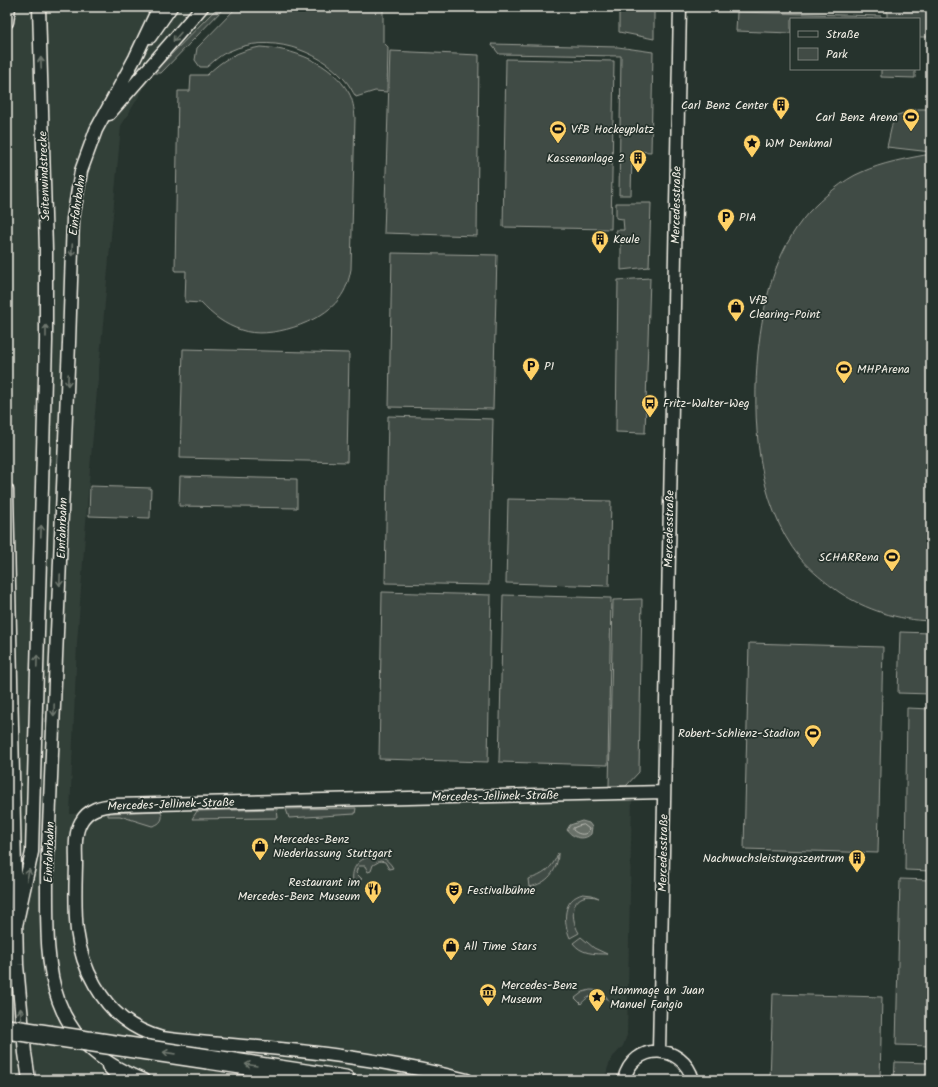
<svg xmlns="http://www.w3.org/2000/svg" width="938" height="1087" font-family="Kalam,sans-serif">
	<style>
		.built { fill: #333f39 }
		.green { fill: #414b45; stroke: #9a9e96 }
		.water { fill: #676f68; stroke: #9fa39b }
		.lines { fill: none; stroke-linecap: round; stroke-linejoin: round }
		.shore { stroke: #bcbdb5; stroke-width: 1 }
		.minor-casing { stroke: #f4f1e8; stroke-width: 15 }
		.trunk-casing { stroke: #f4f1e8; stroke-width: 22 }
		.minor { stroke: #26332d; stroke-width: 12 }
		.trunk { stroke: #26332d; stroke-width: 19 }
		.trunk-bridge-casing { stroke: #f4f1e8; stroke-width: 22; stroke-linecap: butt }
		.trunk-bridge { stroke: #26332d; stroke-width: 19 }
		.oneway { stroke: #6e766e }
		.labels { text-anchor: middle; stroke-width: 3.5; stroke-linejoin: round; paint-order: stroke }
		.poi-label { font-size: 12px; fill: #f4f1e8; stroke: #26332d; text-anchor: start }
		.street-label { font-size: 12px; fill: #f4f1e8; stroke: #26332d }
	</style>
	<rect width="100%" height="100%" fill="#26332d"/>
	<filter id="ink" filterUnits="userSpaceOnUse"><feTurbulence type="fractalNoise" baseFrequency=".025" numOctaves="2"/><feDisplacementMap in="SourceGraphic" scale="8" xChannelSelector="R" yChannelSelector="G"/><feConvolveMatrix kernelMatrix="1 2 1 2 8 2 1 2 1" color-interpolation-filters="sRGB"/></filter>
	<g filter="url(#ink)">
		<path class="built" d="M7,7H218L153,73L121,126L90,468L77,643L70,814L108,811L632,797L627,1035L623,1046L612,1058L608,1067L605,1080H7Z"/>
		<path class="green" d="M218,7H225L161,73H153Z
			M237,7H383V42L388,47L387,92L375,91L356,97C352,91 349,84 344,79C317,49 268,33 230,51C221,54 214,61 207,67H200L195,60L197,48Z
			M619,7H654V39L619,32Z
			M887,7H931V37H919V19H887Z
			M737,12L881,16V19H791V33L736,31Z
			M491,44L618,47L653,52L651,152L632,151L631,195H619L621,56L499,54Z
			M260,47C293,49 331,62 349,93C353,100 354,109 355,117L351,269C349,280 346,290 339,299C321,323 269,340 241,330C225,325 212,315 201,303L185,302L186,271H175L178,91H190L191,75H207C223,59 238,51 260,47Z
			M390,51L479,55L477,236L384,233Z
			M506,59L614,61L611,229L503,227Z
			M881,69H915V78L881,77Z
			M918,109H931V152L887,147L894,116Z
			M925,155H931V621C898,620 866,610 839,592C825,582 811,571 800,558C756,503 752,418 758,352C763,303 775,251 808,213C821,199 844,179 862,172C882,163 904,159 925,155Z
			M616,203H651L649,267L621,270V242H616V230H624L623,219L616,218Z
			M392,253L497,255L493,409L389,407Z
			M650,278L645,433L616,432L618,280Z
			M183,349L349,353L347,462L180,458Z
			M388,416L493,419L489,585L385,583Z
			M180,476L297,479V508L179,506Z
			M90,486L151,488L150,518L89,516Z
			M508,499L611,501L609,586L506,583Z
			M382,592L491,595L488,762L379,759Z
			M503,595L611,598L608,765L499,762Z
			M642,599L639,772L626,786H609L613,600Z
			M900,632L931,633V694L898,693Z
			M749,643L883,647L878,853L744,849Z
			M907,708L931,709V871L905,870Z
			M356,808L355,814L289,818L286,809Z
			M277,809L278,818L192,819L197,811Z
			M160,811L162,815C163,821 158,825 152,826L120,816H108V813H112Z
			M558,853C558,871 547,884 529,887L528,879C543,876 553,868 558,853Z
			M372,856C381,856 388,859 393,868L389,869L385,862L380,861L373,865L371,871L368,872L365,866H359L357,869L356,873L362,879L353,882C351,868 358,859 372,856Z
			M900,879L931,880V1046L896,1045Z
			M583,894L592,895L599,898C572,889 568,915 579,933L570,938C563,922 562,899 583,894Z
			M581,937L594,948L607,954C594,954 581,954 573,943Z
			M590,990C599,990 605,993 609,1001C600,992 589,994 581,1004L575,998L583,992Z
			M773,994L882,997L880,1080H770Z
			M895,1062L931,1063V1080H894Z"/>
		<path class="water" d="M582,821L589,823L592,827L591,834C584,841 573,838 567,830L570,825Z"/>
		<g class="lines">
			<path class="shore" d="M584,825L589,829L588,832C584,836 577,834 573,830V828L578,826Z"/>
			<g class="minor-casing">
				<path id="minor" d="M7,22L9,7
					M150,37L171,7
					M109,114L202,7
					M7,490L17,965L25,1053L29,1080
					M16,926L32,852L46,341V250L39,7
					M659,1051L680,7
					M108,1066L121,1080
					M143,1080C42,1040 47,967 47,874L69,343L73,219L81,171L96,130L135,58L159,7
					M467,1080C403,1064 337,1054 270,1048C234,1045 198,1043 162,1038C131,1029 111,1013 95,985C72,946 75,907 76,864C76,850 74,834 81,822C88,809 101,806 115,805L664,792
					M624,1080C633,1041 683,1043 693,1080"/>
			</g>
			<g class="trunk-casing">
				<path id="trunk" d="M208,1059L345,1080"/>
			</g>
			<use href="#minor" class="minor"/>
			<use href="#trunk" class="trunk"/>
			<g class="trunk-bridge-casing">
				<path id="trunk-bridge" d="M7,1029L208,1059"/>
			</g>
			<use href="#trunk-bridge" class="trunk-bridge"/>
		</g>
		<defs><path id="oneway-shaft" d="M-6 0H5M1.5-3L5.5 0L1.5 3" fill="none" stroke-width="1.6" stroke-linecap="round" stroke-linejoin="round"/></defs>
		<g class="oneway">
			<use href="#oneway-shaft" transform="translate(177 37) rotate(131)"/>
			<use href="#oneway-shaft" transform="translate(41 63) rotate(-92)"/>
			<use href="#oneway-shaft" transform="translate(72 250) rotate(93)"/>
			<use href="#oneway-shaft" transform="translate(46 331) rotate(-90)"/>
			<use href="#oneway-shaft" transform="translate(68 380) rotate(92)"/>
			<use href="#oneway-shaft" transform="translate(41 531) rotate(-88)"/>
			<use href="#oneway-shaft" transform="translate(60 580) rotate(92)"/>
			<use href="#oneway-shaft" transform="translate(37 661) rotate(-88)"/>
			<use href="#oneway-shaft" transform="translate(54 710) rotate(92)"/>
			<use href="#oneway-shaft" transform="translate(28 875) rotate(-77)"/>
			<use href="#oneway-shaft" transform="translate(21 1014) rotate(-95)"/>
			<use href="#oneway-shaft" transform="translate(169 1053) rotate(-172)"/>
			<use href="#oneway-shaft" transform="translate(251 1065) rotate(-171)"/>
		</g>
	</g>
	<defs>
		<g id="building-pin" transform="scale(0.9)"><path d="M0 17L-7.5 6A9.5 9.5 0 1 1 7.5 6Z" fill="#ffd166" stroke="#26332d"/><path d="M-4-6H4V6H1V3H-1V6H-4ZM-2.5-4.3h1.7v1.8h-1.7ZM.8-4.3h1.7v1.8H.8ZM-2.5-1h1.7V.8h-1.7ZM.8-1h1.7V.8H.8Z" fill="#111"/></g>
		<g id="stadium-pin" transform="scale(0.9)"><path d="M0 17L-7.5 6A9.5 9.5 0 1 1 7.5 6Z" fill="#ffd166" stroke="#26332d"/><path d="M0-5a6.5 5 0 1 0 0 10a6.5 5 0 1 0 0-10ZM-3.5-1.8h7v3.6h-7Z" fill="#111"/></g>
		<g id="sight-pin" transform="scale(0.9)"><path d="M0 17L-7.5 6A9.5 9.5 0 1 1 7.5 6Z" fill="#ffd166" stroke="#26332d"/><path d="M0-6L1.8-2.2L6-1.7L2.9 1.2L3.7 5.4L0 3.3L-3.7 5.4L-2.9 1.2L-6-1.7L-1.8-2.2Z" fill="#111"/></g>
		<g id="parking-pin" transform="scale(0.9)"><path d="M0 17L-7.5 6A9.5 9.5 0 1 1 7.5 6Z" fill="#ffd166" stroke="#26332d"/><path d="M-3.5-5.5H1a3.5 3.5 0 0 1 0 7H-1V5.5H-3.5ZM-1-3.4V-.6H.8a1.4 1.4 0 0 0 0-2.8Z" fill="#111"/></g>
		<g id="shop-pin" transform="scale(0.9)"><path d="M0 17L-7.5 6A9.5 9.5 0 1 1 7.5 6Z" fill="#ffd166" stroke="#26332d"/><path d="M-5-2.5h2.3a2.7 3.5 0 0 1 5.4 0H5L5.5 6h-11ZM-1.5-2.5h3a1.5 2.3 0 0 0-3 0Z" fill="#111"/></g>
		<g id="bus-pin" transform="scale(0.9)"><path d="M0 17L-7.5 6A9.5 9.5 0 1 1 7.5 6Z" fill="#ffd166" stroke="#26332d"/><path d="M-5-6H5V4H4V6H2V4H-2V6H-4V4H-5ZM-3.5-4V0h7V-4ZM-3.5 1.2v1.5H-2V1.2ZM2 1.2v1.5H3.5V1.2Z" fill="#111"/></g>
		<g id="restaurant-pin" transform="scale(0.9)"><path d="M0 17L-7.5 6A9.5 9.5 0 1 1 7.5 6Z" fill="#ffd166" stroke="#26332d"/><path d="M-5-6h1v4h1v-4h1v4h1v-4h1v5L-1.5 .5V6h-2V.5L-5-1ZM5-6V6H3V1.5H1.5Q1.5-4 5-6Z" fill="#111"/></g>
		<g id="theatre-pin" transform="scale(0.9)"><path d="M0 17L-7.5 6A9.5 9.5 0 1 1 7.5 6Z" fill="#ffd166" stroke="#26332d"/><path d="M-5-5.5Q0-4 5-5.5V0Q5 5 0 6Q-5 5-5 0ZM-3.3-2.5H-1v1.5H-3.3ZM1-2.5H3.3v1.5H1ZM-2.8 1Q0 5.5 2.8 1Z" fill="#111"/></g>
		<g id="museum-pin" transform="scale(0.9)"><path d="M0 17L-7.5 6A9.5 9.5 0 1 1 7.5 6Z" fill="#ffd166" stroke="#26332d"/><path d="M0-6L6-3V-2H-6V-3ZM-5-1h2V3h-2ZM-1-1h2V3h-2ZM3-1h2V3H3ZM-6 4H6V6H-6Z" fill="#111"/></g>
	</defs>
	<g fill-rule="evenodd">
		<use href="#building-pin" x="781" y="105"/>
		<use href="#stadium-pin" x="911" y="117"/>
		<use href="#stadium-pin" x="558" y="129"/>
		<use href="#sight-pin" x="752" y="143"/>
		<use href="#building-pin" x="638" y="158"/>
		<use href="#parking-pin" x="726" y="217"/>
		<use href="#building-pin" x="600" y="239"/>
		<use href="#shop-pin" x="736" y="307"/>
		<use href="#parking-pin" x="531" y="366"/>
		<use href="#stadium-pin" x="844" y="369"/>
		<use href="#bus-pin" x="650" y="403"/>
		<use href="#stadium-pin" x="892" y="557"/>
		<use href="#stadium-pin" x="813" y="733"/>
		<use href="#shop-pin" x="260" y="846"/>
		<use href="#building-pin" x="857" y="858"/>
		<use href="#restaurant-pin" x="373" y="889"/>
		<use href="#theatre-pin" x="454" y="890"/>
		<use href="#shop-pin" x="451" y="946"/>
		<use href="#museum-pin" x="488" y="992"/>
		<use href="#sight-pin" x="597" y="997"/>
	</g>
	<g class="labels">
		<g class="poi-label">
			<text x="768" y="109" text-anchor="end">Carl Benz Center</text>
			<text x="898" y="121" text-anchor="end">Carl Benz Arena</text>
			<text x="571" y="133">VfB Hockeyplatz</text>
			<text x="765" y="147">WM Denkmal</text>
			<text x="625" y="162" text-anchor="end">Kassenanlage 2</text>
			<text x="739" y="221">P1A</text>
			<text x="613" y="243">Keule</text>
			<text x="749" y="304">VfB<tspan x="749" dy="14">Clearing-Point</tspan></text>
			<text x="544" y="370">P1</text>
			<text x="857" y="373">MHPArena</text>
			<text x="663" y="407">Fritz-Walter-Weg</text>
			<text x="879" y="561" text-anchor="end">SCHARRena</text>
			<text x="800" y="737" text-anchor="end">Robert-Schlienz-Stadion</text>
			<text x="273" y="843">Mercedes-Benz<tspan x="273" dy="14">Niederlassung Stuttgart</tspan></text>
			<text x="844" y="862" text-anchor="end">Nachwuchsleistungszentrum</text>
			<text x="360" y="886" text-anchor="end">Restaurant im<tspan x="360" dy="14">Mercedes-Benz Museum</tspan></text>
			<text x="467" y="894">Festivalbühne</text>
			<text x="464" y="950">All Time Stars</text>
			<text x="501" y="989">Mercedes-Benz<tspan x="501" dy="14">Museum</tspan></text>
			<text x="610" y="994">Hommage an Juan<tspan x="610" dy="14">Manuel Fangio</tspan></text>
		</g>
		<g class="street-label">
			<text transform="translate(44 176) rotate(-92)" y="4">Seitenwindstrecke</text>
			<text transform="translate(77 205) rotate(-82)" y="4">Einfahrbahn</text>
			<text transform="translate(676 205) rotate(-89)" y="4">Mercedesstraße</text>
			<text transform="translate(62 528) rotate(-88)" y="4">Einfahrbahn</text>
			<text transform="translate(669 529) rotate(-89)" y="4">Mercedesstraße</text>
			<text transform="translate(495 796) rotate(-1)" y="4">Mercedes-Jellinek-Straße</text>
			<text transform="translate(171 804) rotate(-2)" y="4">Mercedes-Jellinek-Straße</text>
			<text transform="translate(49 852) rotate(-88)" y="4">Einfahrbahn</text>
			<text transform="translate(663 853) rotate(-89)" y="4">Mercedesstraße</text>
		</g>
	</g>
	<rect width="938" height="1087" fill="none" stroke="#26332d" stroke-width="24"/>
	<rect x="12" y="12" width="914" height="1063" fill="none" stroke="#f4f1e8" stroke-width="1.5" filter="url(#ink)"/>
	<rect x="790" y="18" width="130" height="52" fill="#26332d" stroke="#787f78"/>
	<rect x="798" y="31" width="20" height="6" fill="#26332d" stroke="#787f78"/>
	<text x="826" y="38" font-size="12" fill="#f4f1e8">Straße</text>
	<rect x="798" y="48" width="20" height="12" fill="#414b45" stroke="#787f78"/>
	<text x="826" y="58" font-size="12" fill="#f4f1e8">Park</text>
</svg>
